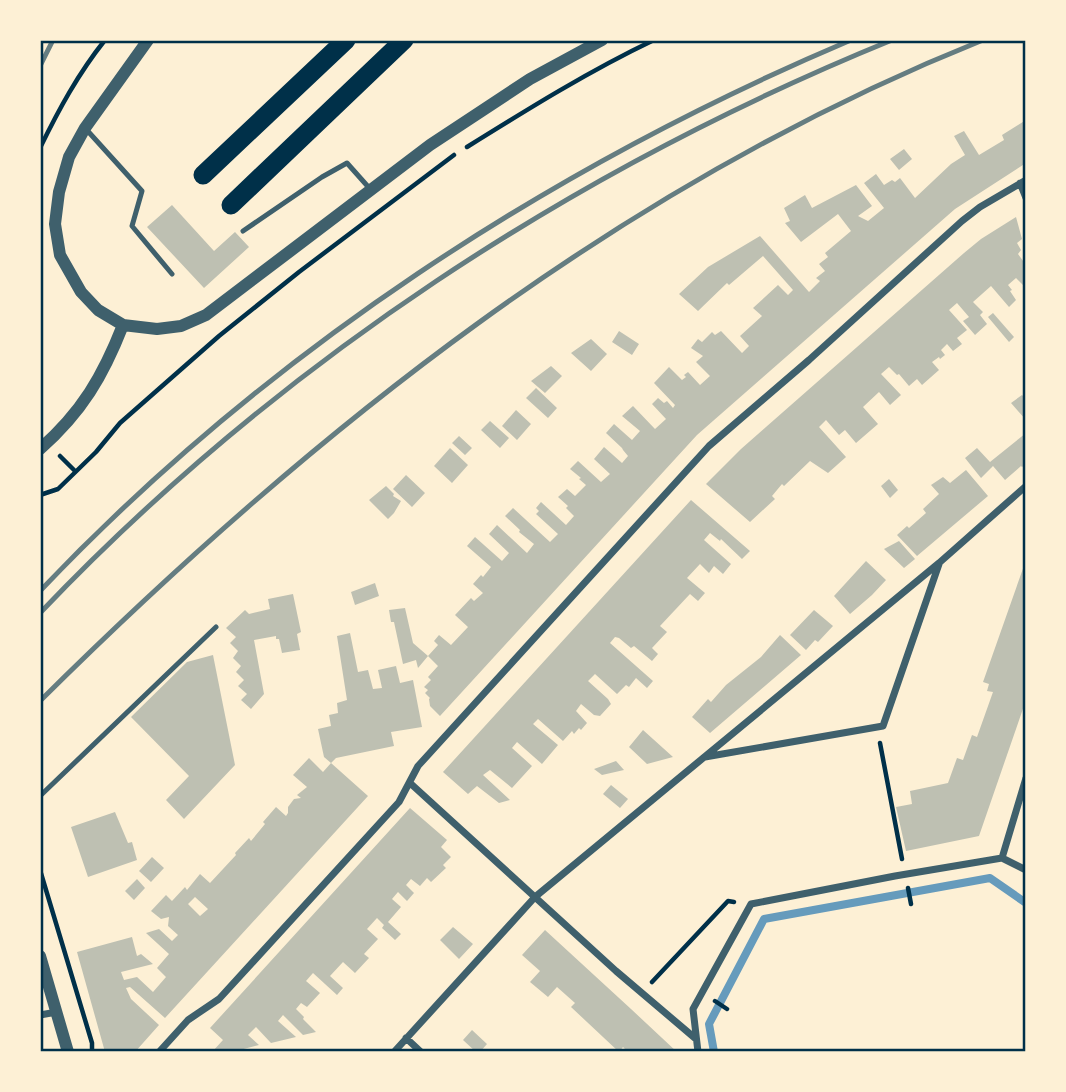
<svg xmlns="http://www.w3.org/2000/svg" width="1066" height="1092" font-family="Lato,sans-serif">
	<style>
		.lines { fill: none; stroke-linecap: round; stroke-linejoin: round }
		.stream { stroke: #669bbc; stroke-width: 8 }
		.building { fill: #bec0b2; fill-rule: evenodd }
		.path { stroke: #003049; stroke-width: 4.5 }
		.service { stroke: #3f606c; stroke-width: 5 }
		.minor { stroke: #3f606c; stroke-width: 7 }
		.tertiary { stroke: #3f606c; stroke-width: 12 }
		.trunk { stroke: #003049; stroke-width: 19 }
		.rail { stroke: #657d81; stroke-width: 5 }
		.neatline { fill: none; stroke: #003049; stroke-width: 2.5 }
	</style>
	<rect width="100%" height="100%" fill="#fdf0d5"/>
	<g class="lines">
		<path class="stream" d="M714,1052L709,1024L764,919L990,878L1026,903"/>
	</g>
	<path class="building" d="M1026,120V163L955,209L697,435L440,716L430,706L429,699L430,698L425,693L428,690L424,687L431,680L428,677L438,666L428,656L438,645L434,641L439,635L451,645L468,627L455,615L471,598L474,601L483,593L473,584L481,575L483,577L491,567L467,546L475,537L502,561L509,553L489,534L497,525L527,553L534,544L519,532L520,530L505,516L513,508L550,542L558,534L536,514L539,511L536,508L541,502L566,525L574,516L566,508L568,506L558,497L567,489L575,496L586,485L579,479L581,478L570,469L578,461L601,482L610,474L594,459L604,447L622,463L628,456L623,450L622,448L606,433L614,424L632,440L640,431L622,416L633,406L655,429L666,419L652,404L658,398L664,403L667,401L673,408L675,405L654,383L669,367L682,380L686,377L684,375L688,372L700,385L710,376L696,362L703,356L691,348L698,339L702,342L712,332L715,335L721,331L742,353L749,346L740,336L762,316L753,308L778,285L788,295L793,290L763,256L729,285L727,283L698,311L679,294L708,267L760,236L809,292L820,281L816,278L825,271L819,264L828,257L825,253L851,231L838,214L801,242L785,223L790,221L784,208L805,195L812,208L856,185L872,206L858,216L868,221L884,208L864,183L876,174L884,185L892,180L895,182L900,178L915,198L951,164L965,155L954,136L964,131L979,155L1004,140L1002,135Z
		M904,149L912,159L899,170L890,159Z
		M172,205L214,251L235,232L249,247L204,288L147,227Z
		M1016,217L1022,239L1017,243L1021,250L1018,254L1026,265V283L1023,285L1016,278L1008,285L1012,290L1010,291L1016,300L1009,307L991,286L973,302L983,312L980,315L987,324L975,335L963,321L969,317L957,303L949,310L967,330L957,338L962,344L953,351L947,344L941,350L945,355L940,359L939,357L932,362L939,370L922,385L917,379L909,386L899,374L897,375L889,367L881,374L901,395L890,405L879,392L863,407L878,424L856,443L845,430L839,435L826,420L819,427L846,457L828,473L810,461L784,486L782,484L772,496L775,499L750,522L706,484L741,449L964,253L981,239Z
		M993,313L1014,337L1009,342L988,317Z
		M619,331L639,344L632,355L612,342Z
		M591,339L607,354L591,371L571,353Z
		M551,366L562,376L545,393L531,381Z
		M536,388L557,408L548,418L526,398Z
		M1022,395L1026,399V420L1011,403Z
		M516,410L531,424L517,440L502,426Z
		M490,421L509,438L500,448L481,430Z
		M1026,433V464L1022,467L1021,466L1005,480L993,466L981,478L965,458L977,448L990,462Z
		M459,436L472,448L465,455L452,443Z
		M450,448L468,465L452,483L434,466Z
		M966,470L988,496L917,556L897,535L907,526L909,528L926,513L923,509L939,494L931,485L943,477L950,483Z
		M406,475L425,493L412,507L393,489Z
		M889,479L898,490L890,498L881,486Z
		M386,486L394,494L393,496L401,501L394,513L388,519L369,500Z
		M691,500L750,551L742,559L721,539L720,541L710,533L704,540L731,564L723,574L714,566L709,573L700,564L687,578L705,593L698,601L690,594L660,626L667,632L652,648L658,654L652,661L634,646L631,648L619,638L615,637L610,643L653,681L647,688L636,678L629,687L626,685L617,694L595,674L588,681L608,699L611,704L600,716L594,715L581,704L576,711L587,723L581,730L579,728L574,734L572,731L563,741L538,719L533,724L558,745L542,764L517,742L512,748L532,766L512,788L490,770L483,775L510,800L499,803L477,786L468,794L443,772Z
		M899,541L915,559L904,568L884,549Z
		M1026,560V700L979,836L906,851L896,807L912,804L910,791L948,783L957,758L963,760L972,735L977,737L993,692L987,691L989,684L983,682Z
		M866,561L886,580L872,595L850,614L834,596Z
		M375,583L379,596L355,605L351,592Z
		M293,594L301,632L297,634L300,650L282,653L279,639H276V636L254,640L264,694L251,709L241,700L247,694L238,686L244,680L236,672L241,666L233,658L238,651L230,643L236,637L226,628L245,610L249,614L270,609L268,599Z
		M405,608L413,643L428,656L418,668L416,660L403,664L394,622H391L389,610Z
		M814,610L833,626L818,642L815,640L806,650L790,635Z
		M350,633L358,672L368,670L373,689L382,688L378,670L396,666L400,683L413,680L422,727L391,732L394,746L336,758L331,763L324,757L318,729L331,726L329,715L338,713L337,703L347,700L337,636Z
		M780,635L801,655L710,733L692,717L708,699L711,702L726,685L761,657Z
		M213,655L235,765L184,819L166,800L189,776L131,717L187,662Z
		M643,730L673,757L647,764L629,747Z
		M309,758L323,772L331,763L368,796L165,1018L130,987L126,988L131,999L159,1025L135,1052H105L77,952L132,937L137,956L141,954L153,964L121,972L124,980L137,977L153,992L166,977L157,968L169,954L146,933L159,929L172,941L178,935L168,926L169,917L161,919L151,911L166,895L172,901L185,887L187,890L200,874L210,883L236,855L235,853L249,838L251,841L265,824L263,822L276,807L286,816L288,813V807L294,799L301,798L297,795L307,787L293,775ZM195,897L208,909L200,916L188,904Z
		M616,761L624,770L602,775L594,769Z
		M611,785L628,799L620,808L603,794Z
		M410,808L447,840L441,847L451,857L443,865L446,868L431,882L427,878L420,886L411,879L406,885L414,893L407,901L398,892L392,899L401,907L388,922L401,934L395,940L382,928L384,925L377,918L367,929L378,939L364,954L369,958L355,973L343,962L330,976L343,988L337,995L313,973L306,981L320,993L307,1007L301,1003L296,1009L304,1017L303,1019L316,1032L303,1035L283,1015L278,1021L296,1037L271,1043L256,1027L248,1035L259,1045L232,1052H212L223,1040L210,1028Z
		M115,812L128,843L132,842L137,860L88,877L71,827Z
		M152,857L164,868L151,882L139,871Z
		M137,879L145,888L134,900L125,891Z
		M453,927L473,944L459,959L440,940Z
		M545,930L631,1009L677,1052H628L623,1047L619,1052L571,1007L575,1003L557,987L548,997L530,982L540,971L522,955Z
		M472,1030L487,1044L480,1052H476L463,1040Z"/>
	<g class="lines">
		<path class="path" d="M467,147C528,109 589,71 654,40
			M40,148C59,109 78,74 105,40
			M60,456L75,471
			M40,495L58,489L96,452L120,423L219,336L299,272L454,155
			M880,743L902,859
			M40,870L92,1043V1052
			M908,888L911,904
			M652,982L728,901L734,902
			M715,1001L727,1009"/>
		<path class="service" d="M85,128L142,191L132,226L172,274
			M243,231L322,177L347,163L371,190
			M40,796L216,627"/>
		<path class="minor" d="M1020,183L1026,198
			M705,757L883,726L939,564
			M410,783L616,971L696,1039
			M1002,858L1026,778
			M1002,858L1026,870
			M40,1015L57,1012
			M406,1038L421,1052
			M159,1052L188,1020L219,999L399,802L418,766L709,446L809,360L962,221L980,207L1026,180
			M394,1052L535,897L939,563L1026,486
			M698,1052L693,1009L751,904L895,876L1002,858"/>
		<path class="tertiary" d="M148,40L85,128L69,157L59,192L55,224L60,255L81,292L98,310L123,325L157,329L181,326L206,315L430,145L530,79L602,40
			M40,449C82,412 103,376 123,325
			M40,956L68,1052"/>
		<path class="trunk" d="M203,175L346,40
			M231,205L404,40"/>
		<path class="rail" d="M40,66L53,40
			M40,591C267,352 549,168 851,40
			M40,613C278,363 573,170 892,40
			M40,701C314,429 621,185 983,40"/>
	</g>
	<rect width="1066" height="1092" fill="none" stroke="#fdf0d5" stroke-width="84"/>
	<rect x="42" y="42" width="982" height="1008" class="neatline"/>
</svg>
